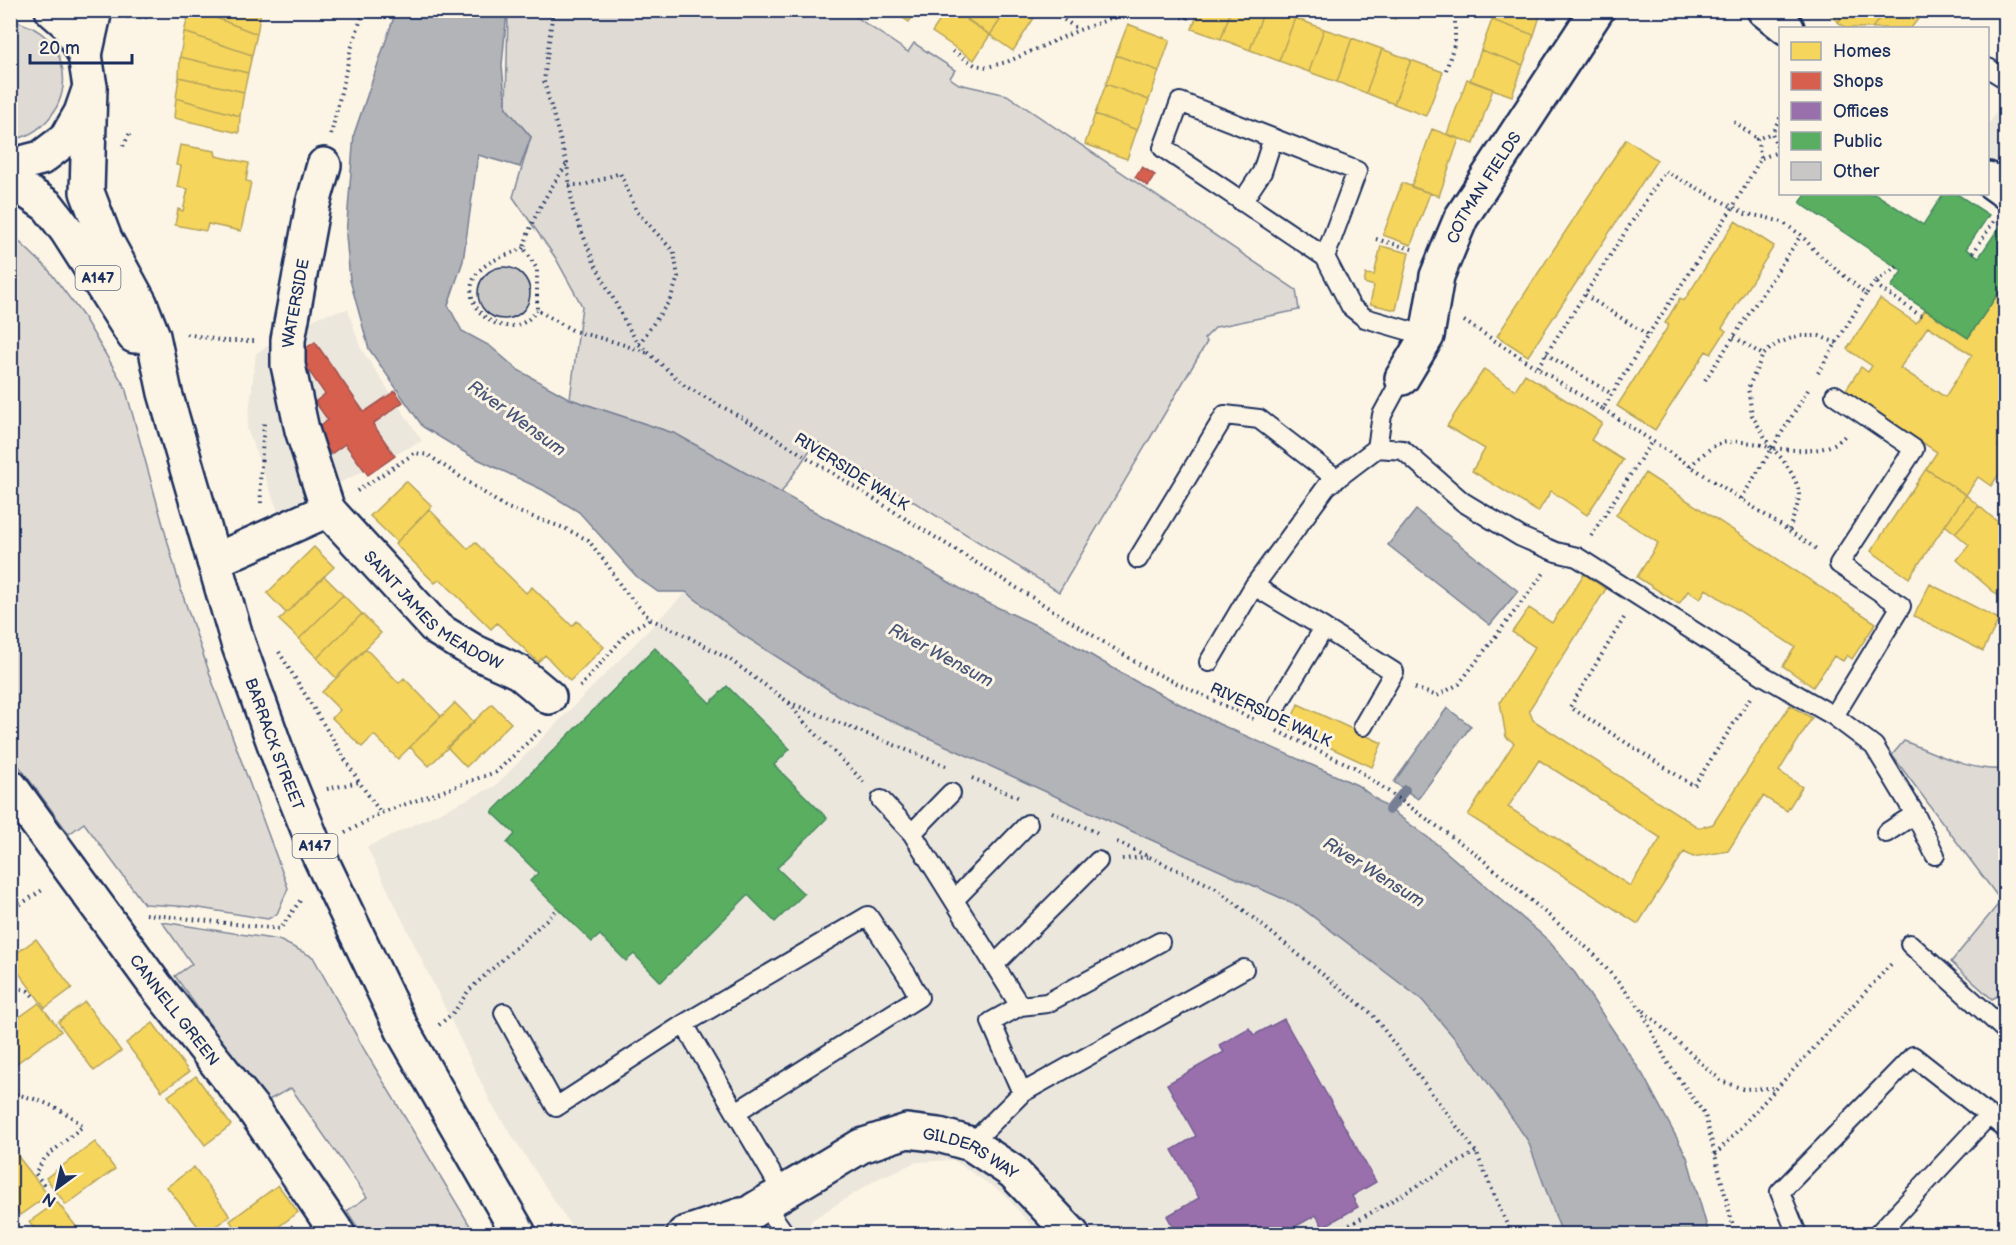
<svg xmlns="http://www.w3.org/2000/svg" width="2016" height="1245" font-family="'Balsamiq Sans',sans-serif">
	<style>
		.built { fill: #ece7dc }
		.green { fill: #dfdbd4; stroke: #7d8599; stroke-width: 1.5 }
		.water { fill: #b2b4b8; stroke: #767f94; stroke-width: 1.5 }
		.homes { fill: #f6d55c; stroke: #b4a35d; stroke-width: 1.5; fill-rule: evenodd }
		.shops { fill: #d6604d; stroke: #9e5152; stroke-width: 1.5 }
		.offices { fill: #9970ab; stroke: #735c94; stroke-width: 1.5 }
		.public { fill: #5aae61; stroke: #478860; stroke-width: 1.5 }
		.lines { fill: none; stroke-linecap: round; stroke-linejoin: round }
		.stream { stroke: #767f94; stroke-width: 10 }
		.building { fill: #c8c7c6; stroke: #1b2f5e; stroke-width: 1.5 }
		.service-casing { stroke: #1b2f5e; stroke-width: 22 }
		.minor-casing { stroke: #1b2f5e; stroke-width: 38 }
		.primary-casing { stroke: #1b2f5e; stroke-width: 38 }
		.path { stroke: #1b2f5e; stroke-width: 4; stroke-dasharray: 1.5 4.5; stroke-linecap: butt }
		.service { stroke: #fcf5e5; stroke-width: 18 }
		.minor { stroke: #fcf5e5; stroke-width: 33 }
		.primary { stroke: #fcf5e5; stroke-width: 33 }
		.labels { text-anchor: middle; stroke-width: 6; stroke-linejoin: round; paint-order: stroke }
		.shield { fill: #fcf5e5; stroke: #5e6a86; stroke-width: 1.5 }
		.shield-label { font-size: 15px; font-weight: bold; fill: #1b2f5e }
		.street-label { font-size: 16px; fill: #1b2f5e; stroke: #fcf5e5 }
		.water-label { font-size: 18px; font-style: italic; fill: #485779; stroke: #fcf5e5 }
	</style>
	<rect width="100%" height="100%" fill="#fcf5e5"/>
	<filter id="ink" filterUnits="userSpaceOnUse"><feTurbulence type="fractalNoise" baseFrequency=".0167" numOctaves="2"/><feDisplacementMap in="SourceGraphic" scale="12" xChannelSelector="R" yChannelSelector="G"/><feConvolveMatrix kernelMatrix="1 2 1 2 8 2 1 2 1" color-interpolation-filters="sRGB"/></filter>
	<g filter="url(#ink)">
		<path class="built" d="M2005,99V170L1988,159V125Z
			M348,309L360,347L422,441L279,514L247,429L256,353L320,316Z
			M686,592L738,632L842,698L1129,830L1299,906L1422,1000L1469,1054L1528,1141L1562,1234H1038L1005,1195L953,1160L917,1162L879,1178L812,1220L804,1234H576L492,1105L367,847L495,786Z"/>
		<path class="green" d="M508,11H847L908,52L914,43L955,70L950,78L959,84L1007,95L1296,290L1299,310L1216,327L1204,339L1207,342L1059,592L816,441L781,493L676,434L570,399L582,306L555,257L513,197L531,137L506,108Z
			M11,20C24,23 38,29 48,39C54,44 57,52 60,59C73,96 48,134 11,140Z
			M11,234L47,268L83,316L125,387L181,590L216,692L288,888L277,914L268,919L193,907L144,904L84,823L69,834L11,755V729L14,726L10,720Z
			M1904,741C1936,753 1970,772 2005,769V992L1992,999L1951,962L2001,901L1892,755Z
			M162,922L279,940L313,957L365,1051L475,1234H362L347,1211L367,1197L291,1088L265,1102L175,976L192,964Z"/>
		<path class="water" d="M396,11H507L502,65L506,108L531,137L520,167L478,155L463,261L448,305L462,331L490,346L518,370L570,399L676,434L826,518L910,559L971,595L1055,634L1135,681L1219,724L1357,785L1438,845L1548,940L1575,973L1643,1075L1687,1157L1709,1234H1562L1528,1141L1468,1054L1422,1000L1299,906L1129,830L842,698L738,632L686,592H658L637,577L579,512L543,490L469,455L423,427L369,349L350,280L346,235L354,134Z
			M1416,510L1518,591L1490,625L1388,545Z
			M1447,708L1471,726L1418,799L1394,782Z"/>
		<path class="homes" d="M190,10H196L257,34L252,55L184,32Z
			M196,10H261L257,34Z
			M891,10H917L909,22Z
			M947,10H954L990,35L974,60L932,32Z
			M973,10H1007L990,35L967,20Z
			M1007,10H1039L1013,51L990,35Z
			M1199,10H1231L1221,39L1192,29Z
			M1231,10H1264L1250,50L1221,39Z
			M1264,10H1274L1295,18L1279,61L1250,50Z
			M1371,10H1397L1395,19Z
			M1495,10H1542L1534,35L1492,20Z
			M1824,10H1847L1838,22Z
			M1847,10H1886L1872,28H1846L1838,22Z
			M1886,10H1908L1918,19L1911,28H1872Z
			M1295,18L1324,29L1309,72L1279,61Z
			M1492,20L1534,35L1523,65L1481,50Z
			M1128,24L1170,40L1159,71L1116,55Z
			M1324,29L1352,38L1337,82L1309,72Z
			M184,32L252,55L248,73L180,57Z
			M1352,38L1382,49L1366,93L1337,82Z
			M1382,49L1411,60L1394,104L1366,93Z
			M1481,50L1523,65L1512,96L1470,81Z
			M1116,55L1159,71L1149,100L1106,84Z
			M180,57L248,73L244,92L179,77Z
			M1411,60L1443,72L1426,116L1394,104Z
			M179,77L244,92L240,116L176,98Z
			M1467,79L1493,89L1474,144L1447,134Z
			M1106,84L1149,100L1137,130L1095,114Z
			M176,98L240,116L239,133L174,118Z
			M1095,114L1137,130L1127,159L1085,144Z
			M1432,129L1459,139L1439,196L1411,187Z
			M1626,139L1657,160L1528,356L1497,336Z
			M180,145L215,151L216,156L249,163L246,181L251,182L241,231L208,224L206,231L175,225L178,209L183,211L188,189L177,187L181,166L176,165Z
			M1402,183L1430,193L1411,245L1383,235Z
			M1735,221L1774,246L1722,328L1726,331L1711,354L1706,351L1655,430L1617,406L1669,325L1665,323L1680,298L1684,301Z
			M1381,246L1409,253L1396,310L1370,304L1374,286L1364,283L1366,274L1374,275Z
			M2006,282V434L1998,446L2006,451V464L1991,486L1978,477L1966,495L1926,469L1937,452L1845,391L1861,367L1868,372L1872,366L1847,349L1880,299L1916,323L1925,310L1968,338ZM1928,326L1972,355L1945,397L1900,368Z
			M1484,369L1515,390L1525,374L1602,423L1591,440L1623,460L1587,515L1551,491L1538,512L1472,471L1485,449L1447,426Z
			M1926,469L1966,495L1909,578L1871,551Z
			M1645,473L1876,623L1852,659L1847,655L1843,661L1834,656L1813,687L1783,666L1795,647L1706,589L1700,599L1688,591L1679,604L1637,577L1658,543L1616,515Z
			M406,481L432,506L397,542L370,516Z
			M1966,495L1979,506L1955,533L1945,525Z
			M1979,506L2006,529V597L2003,600L1957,560L1969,545L1955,533Z
			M429,509L468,549L475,542L526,593L532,587L572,626L577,621L604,647L570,681L545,655L538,662L497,623L491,629L440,579L435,583L395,544Z
			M314,547L334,567L286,613L267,593Z
			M1584,574L1606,589L1529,710L1533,720L1699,828L1713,824L1790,705L1812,718L1779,771L1802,787L1787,811L1763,796L1728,851L1693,857L1684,852L1638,924L1468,815L1514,743L1506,737L1500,702L1535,647L1512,632L1529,608L1552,623ZM1539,760L1661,838L1630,886L1508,807Z
			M324,576L343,595L299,639L279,620Z
			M1930,584L1999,619L1983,651L1914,616Z
			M343,595L362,614L317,658L299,639Z
			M362,614L381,633L336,678L317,658Z
			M366,649L399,683L404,678L441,716L398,759L374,735L362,747L332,718L340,710L322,692Z
			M455,703L474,722L429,766L410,747Z
			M492,704L511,723L466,767L447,747Z
			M1298,704L1382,743L1372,767L1288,728Z
			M36,939L72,988L45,1008L10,961V958Z
			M85,1002L121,1051L94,1071L58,1022Z
			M39,1003L61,1031L10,1068V1024Z
			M153,1023L189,1072L162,1091L126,1043Z
			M196,1076L231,1125L205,1145L168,1096Z
			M95,1142L115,1169L66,1205L46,1178Z
			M10,1146L48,1195L20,1215L10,1201Z
			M194,1167L230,1216L204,1234L167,1187Z
			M278,1185L298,1212L269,1234H239L230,1221Z
			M57,1202L82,1234H38L29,1222Z"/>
		<path class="shops" d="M1142,167L1155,175L1148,186L1135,177Z
			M315,342L364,412L395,391L403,402L373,424L395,456L368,475L345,444L331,454L314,430L328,420L315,402L325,394L297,354Z"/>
		<path class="offices" d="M1284,1019L1376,1182L1352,1196L1358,1207L1323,1227L1316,1215L1282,1234H1177L1167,1216L1199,1198L1172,1150L1196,1136L1167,1084L1224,1052L1219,1045L1249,1028L1254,1035Z"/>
		<path class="public" d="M1806,194H1876L1923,225L1943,194H1957L1989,215L1966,249L1979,257L2006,217V282L1968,338L1891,287L1902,271L1800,203Z
			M655,648L710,703L727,686L790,749L774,765L827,818L777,868L804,894L775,922L748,895L661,982L634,954L626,961L600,935L592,942L530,881L538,873L507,843L515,834L492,812Z"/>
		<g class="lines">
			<path class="stream" d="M1389,810L1405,790"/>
		</g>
		<path class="building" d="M478 293a26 26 0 1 1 52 0a26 26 0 1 1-52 0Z"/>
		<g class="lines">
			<g class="service-casing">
				<path id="service" d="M1988,68L2006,79
					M1242,202L1262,172L1273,138
					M1325,257L1163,148L1180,102L1357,171L1325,257L1351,307L1365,318L1427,336
					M1377,448L1382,415L1402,378
					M1138,559L1225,415L1259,419L1337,479
					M1254,586L1324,628L1278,704
					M1324,628L1394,672L1363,726
					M1209,662L1254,586L1327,486L1377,448L1403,450L1463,502L1521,537L1556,552L1577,557L1764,676L1834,716L1874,746L1915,814L1935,855
					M1834,716L1901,606L1839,564L1914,449L1835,395
					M881,800L912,833L1020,1006L991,1022L1022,1093
					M912,833L951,793
					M1886,833L1915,814
					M954,900L1028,824
					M1910,944L2006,1031
					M994,965L1098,861
					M1020,1006L1047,1003L1160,942
					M504,1013L556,1107L684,1024L868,916L907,975L919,997L736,1112
					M684,1024L783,1193
					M971,1144L1022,1093L1244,969
					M764,1204L785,1234
					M1797,1234L1780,1192L1913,1056L2006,1129
					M1878,1234L1989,1115
					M2003,1234L2006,1231"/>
			</g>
			<g class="minor-casing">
				<g id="minor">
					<path d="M1764,10L1787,28"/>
					<path d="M1988,179L2006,192"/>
					<path id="s1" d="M1402,378L1427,336L1437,276L1461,218L1597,10"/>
					<path id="s2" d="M328,510L437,629L475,652L519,672L549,697"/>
					<path id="s3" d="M214,561L328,510L302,430L288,365V340L313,204L324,165"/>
					<path id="s4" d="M10,786L155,985L256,1113L338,1234"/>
					<path d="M684,1234L741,1215"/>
					<path id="s5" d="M721,1234L754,1210L861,1146L907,1131L939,1135L971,1144L1013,1172L1072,1234"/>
				</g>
			</g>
			<g class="primary-casing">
				<g id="primary">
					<path d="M85,55L95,10"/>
					<path id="s6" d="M90,87L87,192L105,239L140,303L153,336L165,393L214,561L238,643L280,760L315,847L404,1033L519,1234"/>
					<path d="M10,166L41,158L66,139L81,113L90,87L85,55L68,24L52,10"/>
					<path d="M10,180L48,206L67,231L134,336"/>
				</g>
			</g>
			<path class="path" d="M553,10L544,81L567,164L573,210L594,262L628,327L639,344L685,386L755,425L1147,669L1257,721
				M1049,10L1078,29
				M1165,10L1187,19L1190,10
				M127,17H150
				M953,51L975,65L987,67L1007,62L1079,30L1135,10
				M1446,70L1455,42V10
				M1780,118L1772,133L1779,152L1761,158L1733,207L1648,335L1603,409L1537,368L1665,171L1746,214L1764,217L1782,222L1801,235L1818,254L1866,294L1876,281L1880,288L1921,316
				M1734,122L1757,139
				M331,135L351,49L364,10
				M123,146L131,131
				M1761,158L1757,139L1772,133
				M566,165C549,191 531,218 524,248L537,269V310L574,331L615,342L648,353
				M569,185H584L620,173L637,212L674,252L678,277L670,300L639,344
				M1376,239L1412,249
				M524,248C508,255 486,260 476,275C455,307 509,350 537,310
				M1973,253L1994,221
				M1876,281L1897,267
				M1585,295L1648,335
				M1464,321L1537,368
				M187,334L224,341H254
				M1734,337L1763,355
				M1837,343L1819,336H1797L1776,344L1763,355L1748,388L1752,415L1771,448C1796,450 1830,456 1847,433
				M1546,354L1612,394
				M1818,373L1866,294
				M1705,380L1801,235
				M1808,390L1741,499L1818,550
				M1603,409L1741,499
				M1690,466C1698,459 1707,450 1716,445C1727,439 1759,442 1770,448C1781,453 1799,482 1799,494C1799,505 1792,520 1789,530
				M2006,484L2002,495L2006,501
				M357,491L415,453L428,455L505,507L564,528L588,540L609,567L622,588L650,619L679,632L729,659L788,702L946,766
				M261,503L260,482L264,423
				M1591,536L1652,441
				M1624,618L1570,707L1694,786L1750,698
				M279,652L359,782L381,813
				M580,687L629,631L650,619
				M1415,688L1437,696L1459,684L1544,573
				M789,703L804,722L864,782
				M1277,731L1354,767L1476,854L1593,953L1641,1009L1667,1062L1705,1115L1735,1234
				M972,778L1020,798
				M327,789L359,782
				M1052,812L1100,834
				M345,833L381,813L496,772L543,728
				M1117,842L1216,888L1372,1014L1476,1152L1511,1234
				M1122,859L1147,857
				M10,911L44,889
				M146,914L280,929L302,898
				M10,985L28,991L35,998
				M1644,1011L1721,1081L1743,1089L1777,1088
				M439,1025L454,1012L469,990L558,909
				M10,1093C40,1099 60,1107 83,1126L45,1158L35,1173L45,1186
				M1715,1155L1893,962
				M10,1212L16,1208
				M551,1226L570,1234
				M282,1234L293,1226
				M607,1234L626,1228L629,1234
				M1334,1234L1476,1152"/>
			<use href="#service" class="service"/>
			<use href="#minor" class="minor"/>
			<use href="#primary" class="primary"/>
		</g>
	</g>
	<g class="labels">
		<g class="shield">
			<rect x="75.5" y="266" width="45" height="24" rx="4.5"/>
			<rect x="292.5" y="834" width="45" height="24" rx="4.5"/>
		</g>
		<g class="shield-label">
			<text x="98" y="283">A147</text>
			<text x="315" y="851">A147</text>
		</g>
		<g class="street-label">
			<text dy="6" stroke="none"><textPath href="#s1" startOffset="210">COTMAN FIELDS</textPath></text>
			<text dy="6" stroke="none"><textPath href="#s3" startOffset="338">WATERSIDE</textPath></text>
			<text transform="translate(852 471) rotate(32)" y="6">RIVERSIDE WALK</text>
			<text dy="6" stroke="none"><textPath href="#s2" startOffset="147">SAINT JAMES MEADOW</textPath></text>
			<text transform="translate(1271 714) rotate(25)" y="6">RIVERSIDE WALK</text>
			<text dy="6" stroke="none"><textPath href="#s6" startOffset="690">BARRACK STREET</textPath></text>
			<text dy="6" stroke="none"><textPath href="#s4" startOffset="278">CANNELL GREEN</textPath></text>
			<text dy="6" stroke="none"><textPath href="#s5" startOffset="282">GILDERS WAY</textPath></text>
		</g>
		<g class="water-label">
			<text transform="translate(517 418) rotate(36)" y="6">River Wensum</text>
			<text transform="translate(941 655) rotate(28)" y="6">River Wensum</text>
			<text transform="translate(1374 872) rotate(32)" y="6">River Wensum</text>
		</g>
	</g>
	<rect width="2016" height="1245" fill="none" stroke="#fcf5e5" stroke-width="36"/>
	<rect x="18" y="18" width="1980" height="1209" fill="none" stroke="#1b2f5e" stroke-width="2" filter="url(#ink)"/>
	<rect x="1779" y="27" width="210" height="168" fill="#fcf5e5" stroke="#a2a6af" stroke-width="1.5"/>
	<rect x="1791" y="42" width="30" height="18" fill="#f6d55c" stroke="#a2a6af" stroke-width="1.5"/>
	<text x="1833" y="57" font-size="18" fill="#1b2f5e">Homes</text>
	<rect x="1791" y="72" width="30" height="18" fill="#d6604d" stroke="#a2a6af" stroke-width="1.5"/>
	<text x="1833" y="87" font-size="18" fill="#1b2f5e">Shops</text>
	<rect x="1791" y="102" width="30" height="18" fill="#9970ab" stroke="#a2a6af" stroke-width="1.5"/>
	<text x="1833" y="117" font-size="18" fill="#1b2f5e">Offices</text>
	<rect x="1791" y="132" width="30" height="18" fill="#5aae61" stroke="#a2a6af" stroke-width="1.5"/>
	<text x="1833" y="147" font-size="18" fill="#1b2f5e">Public</text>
	<rect x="1791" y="162" width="30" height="18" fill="#c8c7c6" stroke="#a2a6af" stroke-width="1.5"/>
	<text x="1833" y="177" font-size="18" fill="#1b2f5e">Other</text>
	<g transform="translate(57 1188) rotate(213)" stroke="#fcf5e5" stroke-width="4.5" paint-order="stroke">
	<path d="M0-4.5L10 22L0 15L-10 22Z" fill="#1b2f5e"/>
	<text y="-9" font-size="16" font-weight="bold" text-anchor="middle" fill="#1b2f5e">N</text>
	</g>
	<path d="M30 54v9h102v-9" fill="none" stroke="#1b2f5e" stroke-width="3"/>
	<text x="39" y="54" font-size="18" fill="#1b2f5e" stroke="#fcf5e5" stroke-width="4.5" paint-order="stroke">20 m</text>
</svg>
